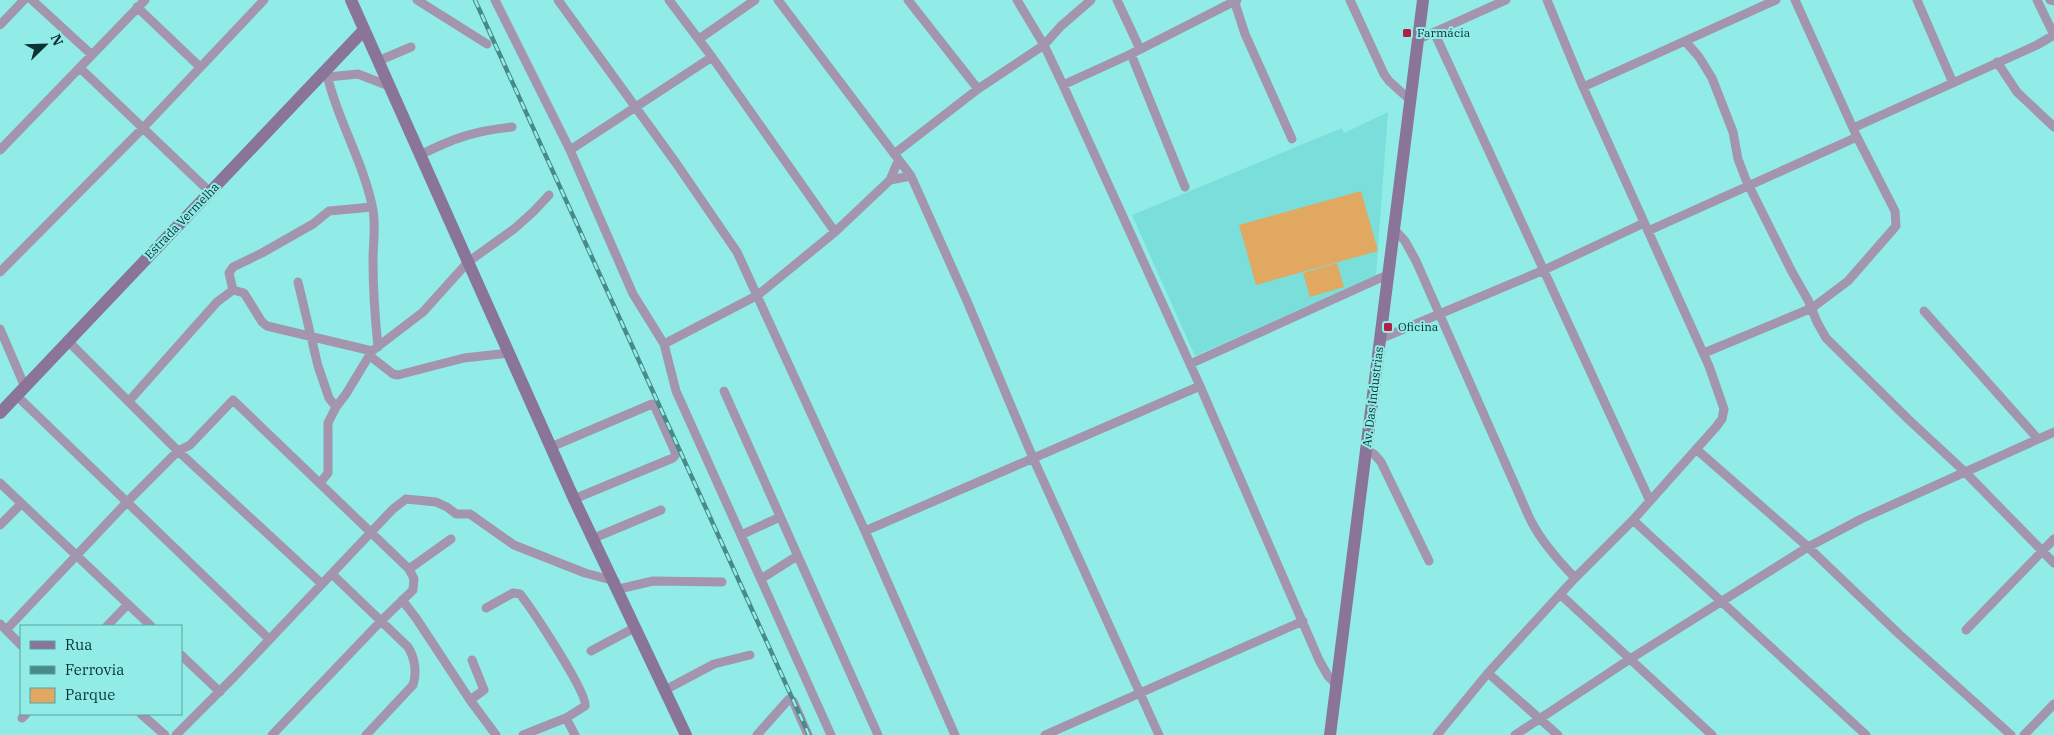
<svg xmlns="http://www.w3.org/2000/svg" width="2054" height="735" font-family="'IBM Plex Serif',serif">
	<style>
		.built { fill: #7adfda }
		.green { fill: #e0a861 }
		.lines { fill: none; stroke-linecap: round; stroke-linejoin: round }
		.street { stroke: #a495ae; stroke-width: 9 }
		.secondary { stroke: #8a7498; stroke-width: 12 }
		.rail-casing { stroke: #498a86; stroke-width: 4.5 }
		.rail { stroke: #91ece7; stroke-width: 2.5; stroke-dasharray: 8; stroke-linecap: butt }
		.poi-dot { fill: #b11f48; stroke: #91ece7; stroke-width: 2 }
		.labels { text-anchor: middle; stroke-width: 4; stroke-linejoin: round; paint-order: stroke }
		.poi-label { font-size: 12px; fill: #0a3331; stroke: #91ece7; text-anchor: start }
		.street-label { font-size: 12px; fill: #0a3331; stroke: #91ece7 }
	</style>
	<rect width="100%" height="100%" fill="#91ece7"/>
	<path class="built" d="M1388,112L1376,275L1195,356L1132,215L1342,128L1344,133Z"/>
	<path class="green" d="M1361,191L1378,251L1256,285L1239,225Z
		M1337,263L1344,287L1310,297L1303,273Z"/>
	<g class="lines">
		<path class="street" d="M32,0L92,55
			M417,0L487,44
			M495,0L570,150L633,294L664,344L676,391L831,735
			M558,0L676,163L737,252L865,531L955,735
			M669,0L712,57L835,232
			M778,0L911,176L967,301L1033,458L1159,735
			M908,0L978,89
			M1017,0L1044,45L1063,85L1200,386L1319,660L1328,676L1337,685
			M1117,0L1140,49
			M1234,0L1245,34L1292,139
			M1350,0L1384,74L1389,81L1410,100
			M1917,0L1953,83
			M2037,0L2054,35
			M2050,0L2054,1
			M137,7L200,67
			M0,25L24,0
			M1434,32L1650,501
			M699,39L755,0
			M1419,39L1506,0
			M1686,42L1699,57L1712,78L1733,132L1738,159L1746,180L1792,272L1808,300L1817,322L1826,338L1908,419L1965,472L2054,563
			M1131,54L1185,187
			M378,61L411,47
			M1997,62L2017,92L2054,127
			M80,68L210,192
			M326,70C336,118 364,162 373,210C376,227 373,243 373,260C373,289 375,318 378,347
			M328,77L358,74L389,86
			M1063,85L1131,54L1237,0
			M1583,87L1776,0
			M1853,128L2037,45L2054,35
			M0,150L145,0
			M570,150L712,57
			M894,154L978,89L1044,45L1061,26L1091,0
			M420,155C454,138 474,131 512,127
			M890,180L911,176
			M1394,229L1405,241L1416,261L1530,519C1541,541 1558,560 1575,578
			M1648,231L1857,137
			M0,272L142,129L264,0
			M298,282L318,366L329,398L336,407
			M233,290L229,273L233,267L262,253L313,224L329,211L372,207
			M1924,311L2038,439
			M0,329L25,387
			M1380,339L1544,270L1644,223
			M68,341L178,451L322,584
			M664,344L758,295L835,232L890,180L898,161
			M1704,353L1812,308L1848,281L1896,226L1895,211L1857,137L1795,0
			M370,356L393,374L398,375L464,358L509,353
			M1190,364L1387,275
			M724,391L878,735
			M17,396L269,639
			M129,401L217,302L233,290L244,293L262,322L267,326L372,351
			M551,447L652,404L655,407L676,454L673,458L574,499
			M1696,449L1808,547L1900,635L2011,735
			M1366,450L1374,454L1381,462L1429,561
			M0,483L151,626
			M320,483L328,473V423L336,407L346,394L372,351L423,312L468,262L514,229L533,212L549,195
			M1633,520L1866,735
			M0,525L21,504
			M865,531L1200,386
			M741,535L780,517
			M594,538L661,510
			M409,569L451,539
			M332,574L408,647C415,658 417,673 413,685L366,735
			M761,579L797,556
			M619,589L653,581L722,582
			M1561,595L1712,735
			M402,600L416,618L470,700L496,735
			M486,608L513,593L520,594C531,608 588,693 585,706L566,718L523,735
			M0,624L21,645
			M107,626L128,604
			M6,630L127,502L178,451L190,445L233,400L409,569L414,579L413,590L381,621L272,735
			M1966,630L2054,539
			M591,651L636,627
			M181,655L220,692
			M1488,673L1558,735
			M665,690L714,664L750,655
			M470,700L484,690L472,660
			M141,714L165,735
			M22,718L26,714
			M566,718L575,735
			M176,735L235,676L393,509L406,499L436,502L447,507L456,514H470L514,545L585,573L615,581
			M757,735L789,699L793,701L808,735
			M1045,735L1303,621
			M1437,735L1488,673L1575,578L1633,520L1716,427L1722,419L1724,409L1709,366L1583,87L1547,0
			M1515,735L1630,659L1808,547L1861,519L2054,432
			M2024,735L2054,704"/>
		<path class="secondary" d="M351,0L574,499L686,735
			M0,413L364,30
			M1330,735L1423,0"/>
		<g class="rail-casing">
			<path id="rail" d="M475,0L809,735"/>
		</g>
		<use href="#rail" class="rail"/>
	</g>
	<g class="poi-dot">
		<rect x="1402" y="28" width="10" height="10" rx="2.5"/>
		<rect x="1383" y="322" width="10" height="10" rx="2.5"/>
	</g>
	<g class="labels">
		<g class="poi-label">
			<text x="1417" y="37">Farmácia</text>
			<text x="1398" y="331">Oficina</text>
		</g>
		<g class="street-label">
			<text transform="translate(182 221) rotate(-46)" y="4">Estrada Vermelha</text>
			<text transform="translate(1373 397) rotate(-83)" y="4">Av. Das Industrias</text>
		</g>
	</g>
	<rect x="20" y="625" width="162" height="90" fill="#91ece7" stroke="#5ba29e"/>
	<rect x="30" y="641" width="25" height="8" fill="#8a7498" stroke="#5ba29e"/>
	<text x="65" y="650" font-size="15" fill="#0a3331">Rua</text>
	<rect x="30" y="666" width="25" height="8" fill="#498a86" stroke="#5ba29e"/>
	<text x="65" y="675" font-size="15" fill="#0a3331">Ferrovia</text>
	<rect x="30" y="688" width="25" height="15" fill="#e0a861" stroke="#5ba29e"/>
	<text x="65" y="700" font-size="15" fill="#0a3331">Parque</text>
	<g transform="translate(45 45) rotate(67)" stroke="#91ece7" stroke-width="4" paint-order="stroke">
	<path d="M0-4L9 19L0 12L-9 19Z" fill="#0a3331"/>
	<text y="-8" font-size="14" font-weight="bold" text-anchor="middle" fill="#0a3331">N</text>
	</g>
</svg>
